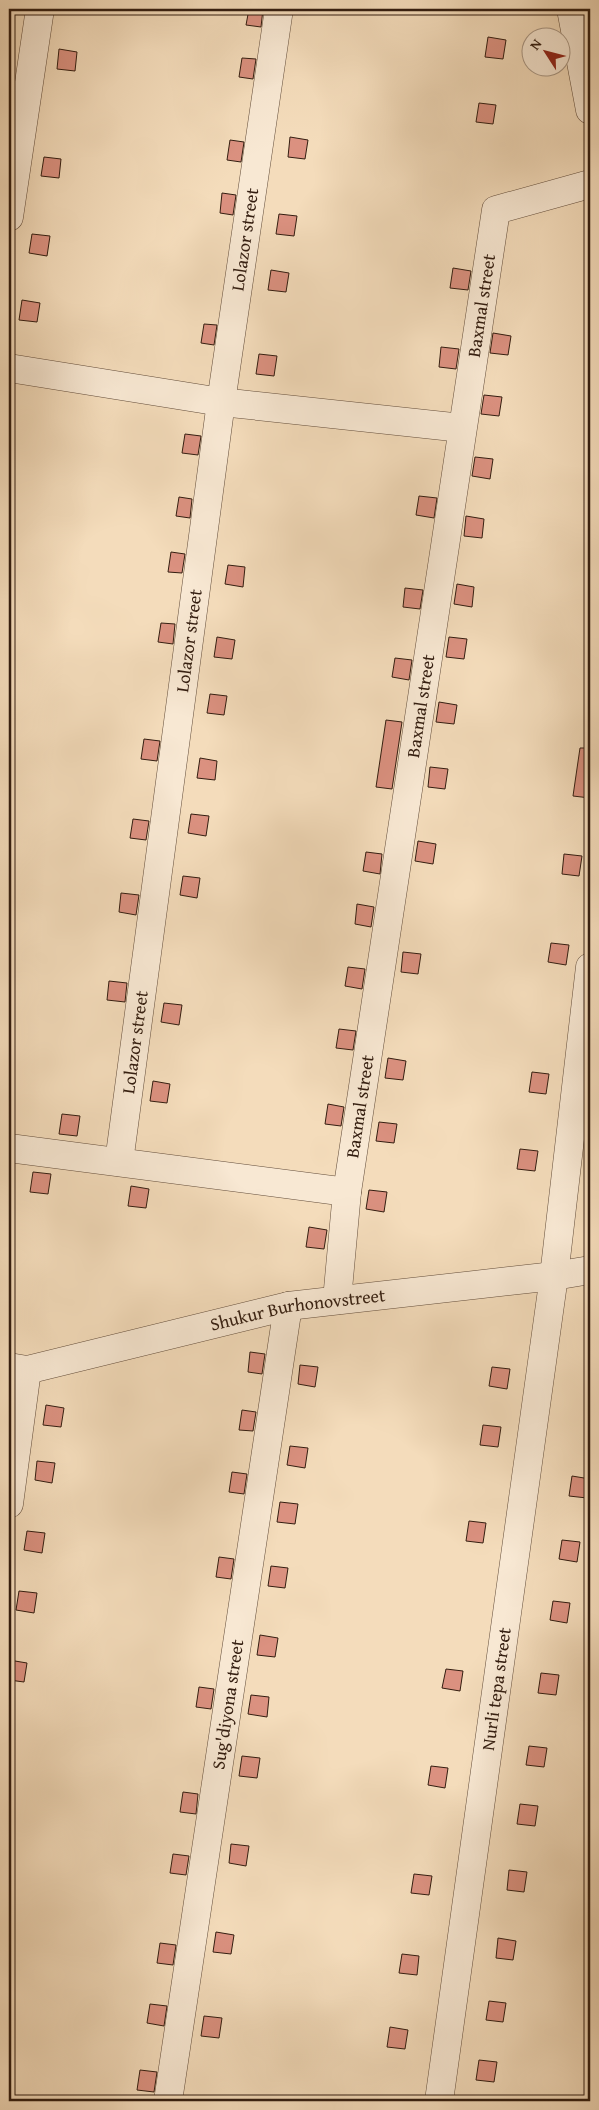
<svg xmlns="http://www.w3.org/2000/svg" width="599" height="2110" font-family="'Gentium Book Plus',serif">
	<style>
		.building { fill: #db9180; stroke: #331d10 }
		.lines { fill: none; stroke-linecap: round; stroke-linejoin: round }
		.minor-casing { stroke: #634d3b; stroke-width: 29 }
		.minor { stroke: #f8e8d3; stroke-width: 28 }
		.labels { text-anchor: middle; stroke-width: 4.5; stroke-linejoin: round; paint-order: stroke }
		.street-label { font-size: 18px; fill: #331d10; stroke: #f8e8d3 }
	</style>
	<rect width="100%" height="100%" fill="#f4dcbb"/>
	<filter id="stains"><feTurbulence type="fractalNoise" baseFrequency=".004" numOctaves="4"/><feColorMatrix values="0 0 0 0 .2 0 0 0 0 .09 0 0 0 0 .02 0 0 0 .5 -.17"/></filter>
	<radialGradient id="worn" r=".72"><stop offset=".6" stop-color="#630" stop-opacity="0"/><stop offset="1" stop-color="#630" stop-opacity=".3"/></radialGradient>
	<path class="building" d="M249,9H263L261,27L246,25Z
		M488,37L506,40L503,59L485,57Z
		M59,49L77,52L75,71L57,69Z
		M242,58L256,59L253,79L239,77Z
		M479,103L496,105L493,124L476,122Z
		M290,137L308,140L305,159L288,157Z
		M230,140L244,142L241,162L227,160Z
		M44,157L61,159L59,178L41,176Z
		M222,193L236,195L233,215L220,213Z
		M279,214L297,216L294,236L276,234Z
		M32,234L50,236L47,256L29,253Z
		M453,268L471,271L468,290L450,288Z
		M271,270L289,273L286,292L268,290Z
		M22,300L40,303L37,322L19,320Z
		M204,324L217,325L214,345L201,343Z
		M493,333L511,336L508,355L490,353Z
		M441,347L459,349L456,369L439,367Z
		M259,354L277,356L274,376L256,374Z
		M484,395L502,397L499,416L481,414Z
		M185,434L201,436L198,455L182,453Z
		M475,457L493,459L490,479L472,476Z
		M419,496L437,498L434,518L416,515Z
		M179,497L192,499L190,518L176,516Z
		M466,516L484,519L482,538L464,536Z
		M171,552L185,554L182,573L168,572Z
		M228,565L245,567L243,587L225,584Z
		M457,584L474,587L472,607L454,604Z
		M405,588L423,590L420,609L403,607Z
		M161,623L175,624L173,644L158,642Z
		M217,637L235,640L232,659L214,657Z
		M449,637L467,639L464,659L446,657Z
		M395,658L412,660L409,680L392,677Z
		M210,694L227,696L224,715L207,713Z
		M439,702L457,705L454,724L436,722Z
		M386,720L402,722L392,789L376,787Z
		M144,739L160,741L157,761L141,759Z
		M580,748H590V798L573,796Z
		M200,758L217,761L215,780L197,778Z
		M430,767L448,769L445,789L428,787Z
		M191,814L209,816L206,836L188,833Z
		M133,819L149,821L146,840L130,838Z
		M418,841L436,844L433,864L415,861Z
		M366,852L382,854L380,874L363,871Z
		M564,854L582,856L579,876L562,874Z
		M183,876L200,878L197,898L180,895Z
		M121,893L139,895L136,915L119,912Z
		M357,904L374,907L371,927L355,924Z
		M551,943L569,945L566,965L548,962Z
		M403,952L421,954L418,974L401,972Z
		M348,967L365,969L362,989L345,986Z
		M109,981L127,983L125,1002L107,1000Z
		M164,1003L182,1005L179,1025L161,1022Z
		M339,1029L356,1031L353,1050L336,1048Z
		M388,1058L406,1061L403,1080L385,1078Z
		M532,1072L549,1074L546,1094L529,1092Z
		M153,1081L170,1084L167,1103L150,1101Z
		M328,1104L344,1107L341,1126L325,1124Z
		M62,1114L80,1116L77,1136L59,1134Z
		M379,1122L397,1124L394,1143L376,1141Z
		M520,1149L538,1151L535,1171L517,1169Z
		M33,1172L51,1174L48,1194L30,1192Z
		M131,1186L149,1189L146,1208L128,1206Z
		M369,1190L387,1192L384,1212L366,1209Z
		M309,1227L327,1230L324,1249L306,1247Z
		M250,1352L265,1354L262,1374L248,1372Z
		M300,1365L318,1367L315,1387L298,1384Z
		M492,1367L510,1369L507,1389L489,1386Z
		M46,1405L64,1408L61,1427L43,1425Z
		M242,1410L256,1412L253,1431L239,1430Z
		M483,1425L501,1427L498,1447L480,1445Z
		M290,1446L308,1448L305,1468L287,1465Z
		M37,1461L55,1463L52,1483L35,1480Z
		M232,1472L247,1474L244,1494L229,1492Z
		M572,1476L590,1479L587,1498L569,1496Z
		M280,1502L298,1504L295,1524L277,1522Z
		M469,1521L486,1523L483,1543L466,1541Z
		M27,1531L45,1533L42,1553L24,1550Z
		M562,1540L580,1542L577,1562L559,1559Z
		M219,1557L234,1559L231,1579L216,1577Z
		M271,1566L288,1568L285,1588L268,1586Z
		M19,1591L37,1593L34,1613L16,1610Z
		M553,1601L570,1603L567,1623L550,1620Z
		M260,1635L278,1638L275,1657L257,1655Z
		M9,1660L27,1663L24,1682L9,1680Z
		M446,1669L463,1671L460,1691L442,1688Z
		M541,1673L559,1675L556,1695L538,1693Z
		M199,1687L214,1689L211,1709L196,1707Z
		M251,1695L269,1697L267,1717L248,1714Z
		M529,1746L547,1748L544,1767L526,1765Z
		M242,1756L260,1758L257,1778L239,1776Z
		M431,1766L448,1768L445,1788L428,1785Z
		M183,1792L198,1794L196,1814L180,1812Z
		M520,1804L538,1806L535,1826L517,1824Z
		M231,1844L249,1846L246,1866L229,1863Z
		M173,1854L189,1856L186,1875L170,1873Z
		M509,1870L527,1872L524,1892L507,1890Z
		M414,1874L432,1876L429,1895L411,1893Z
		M216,1932L234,1935L231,1954L213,1952Z
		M498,1938L516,1941L513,1960L496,1958Z
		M160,1943L176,1945L173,1965L157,1963Z
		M402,1954L419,1956L417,1975L399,1973Z
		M489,2001L506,2003L503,2022L486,2020Z
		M150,2004L167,2006L164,2026L147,2023Z
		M204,2016L222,2018L219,2038L201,2036Z
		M390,2027L408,2030L405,2049L387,2047Z
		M479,2060L497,2062L494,2082L476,2080Z
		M140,2070L157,2072L154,2092L137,2090Z"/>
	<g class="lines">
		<g class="minor-casing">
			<g id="minor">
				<path d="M571,9L590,110"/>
				<path d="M9,217L40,9"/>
				<path d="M9,368L221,402L462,428"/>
				<path d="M9,1148L347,1192"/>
				<path id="s1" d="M119,1162L221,402L279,9"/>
				<path id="s2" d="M337,1300L347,1192L496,210L590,184"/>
				<path id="s3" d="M9,1367L27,1370L288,1306L554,1276L590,1270"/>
				<path d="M9,1504L27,1370"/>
				<path id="s4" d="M168,2101L288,1306"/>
				<path id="s5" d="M439,2101L554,1276L590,967"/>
			</g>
		</g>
		<use href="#minor" class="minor"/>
	</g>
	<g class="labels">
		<g class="street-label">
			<text dy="6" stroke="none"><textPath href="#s1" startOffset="931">Lolazor street</textPath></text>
			<text dy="6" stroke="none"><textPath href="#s2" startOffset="1005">Baxmal street</textPath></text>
			<text dy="6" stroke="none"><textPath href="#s1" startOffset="526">Lolazor street</textPath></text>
			<text dy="6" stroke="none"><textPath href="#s2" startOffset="600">Baxmal street</textPath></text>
			<text dy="6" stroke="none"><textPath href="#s1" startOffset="121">Lolazor street</textPath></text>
			<text dy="6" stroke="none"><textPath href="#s2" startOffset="195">Baxmal street</textPath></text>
			<text dy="6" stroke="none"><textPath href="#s3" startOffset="296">Shukur Burhonovstreet</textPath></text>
			<text dy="6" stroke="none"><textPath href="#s5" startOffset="416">Nurli tepa street</textPath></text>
			<text dy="6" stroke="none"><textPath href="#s4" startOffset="401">Sug'diyona street</textPath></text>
		</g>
	</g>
	<rect width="599" height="2110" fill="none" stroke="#f4dcbb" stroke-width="30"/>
	<rect x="10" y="10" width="579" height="2090" fill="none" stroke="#331d10" stroke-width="2.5"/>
	<rect x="15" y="15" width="569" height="2080" fill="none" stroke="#331d10"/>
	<g transform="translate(546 52) rotate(306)"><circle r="24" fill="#f8e8d3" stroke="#a99785"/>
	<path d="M0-4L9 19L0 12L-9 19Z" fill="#8f2418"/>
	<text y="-8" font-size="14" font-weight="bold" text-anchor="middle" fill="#331d10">N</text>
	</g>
	<rect width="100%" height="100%" filter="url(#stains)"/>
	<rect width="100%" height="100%" fill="url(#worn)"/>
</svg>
